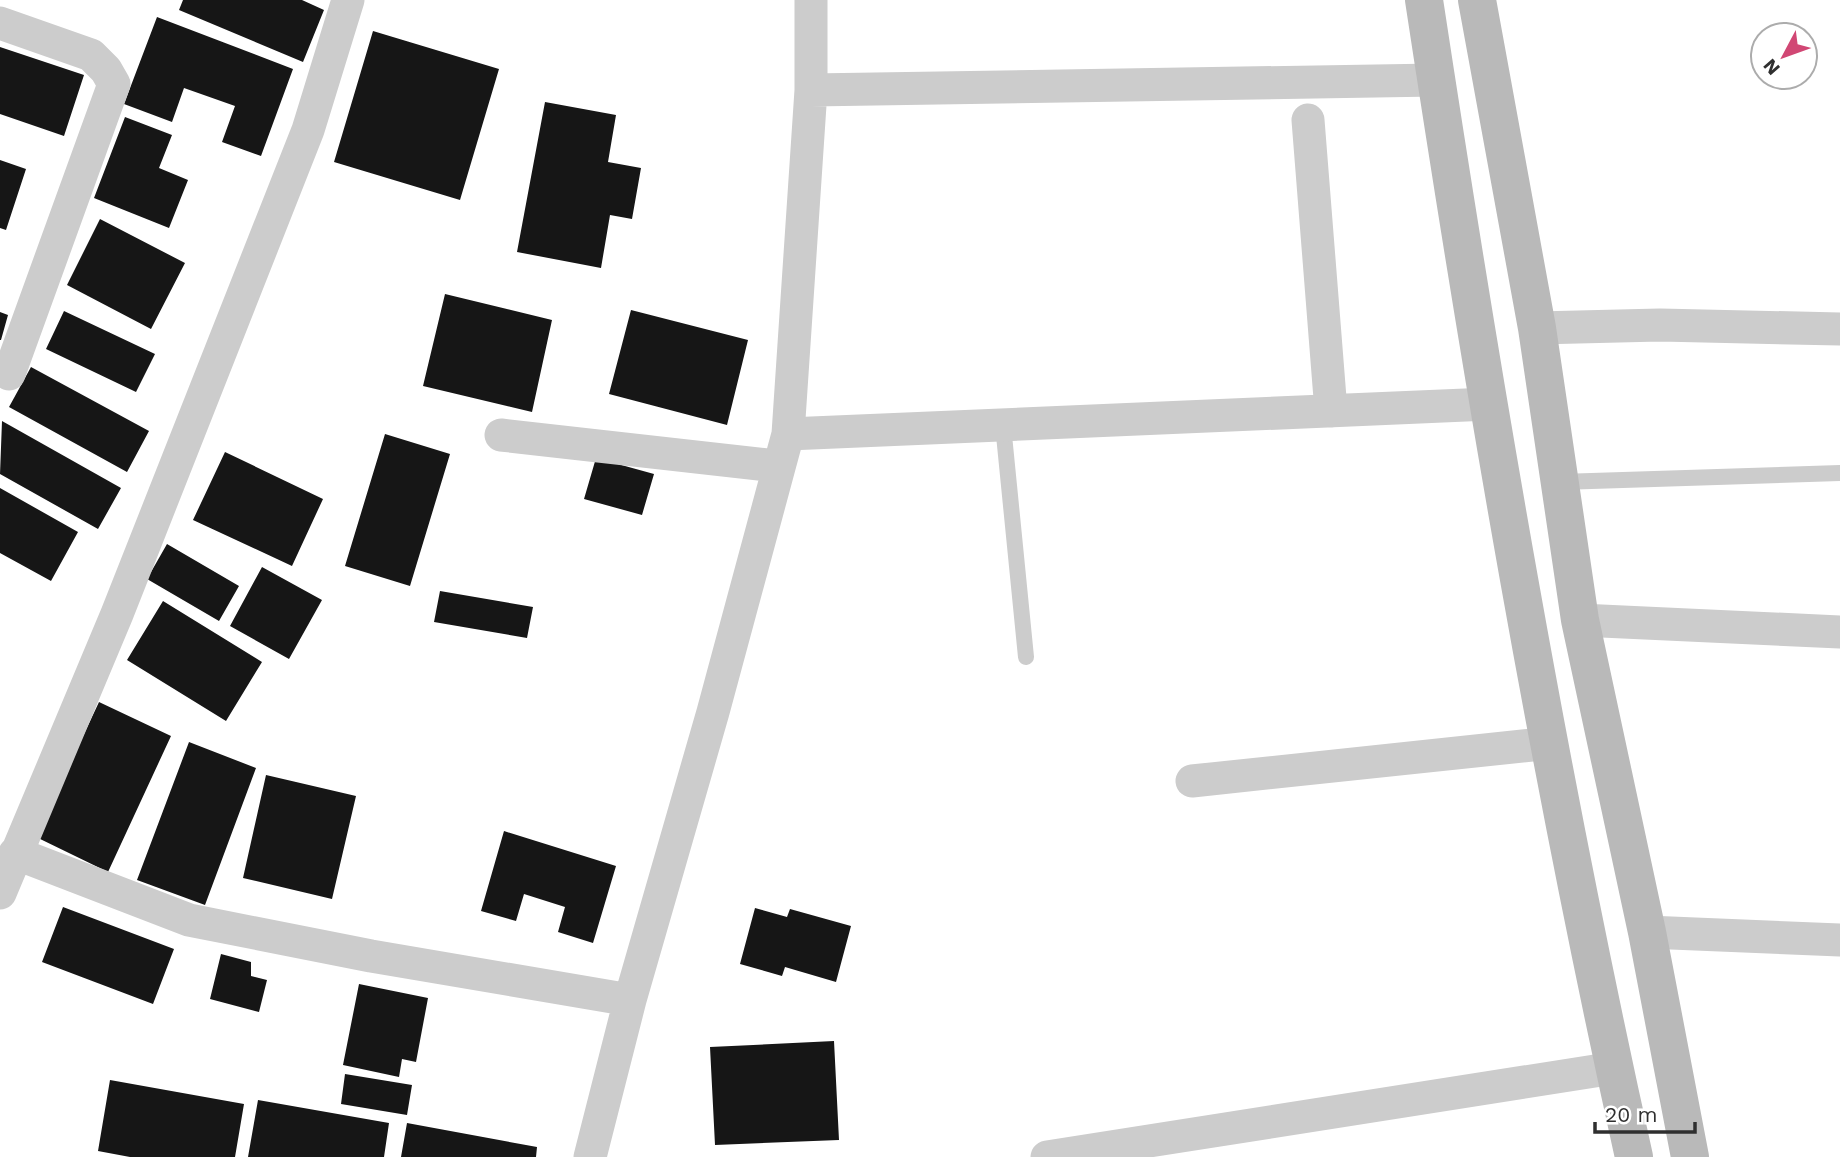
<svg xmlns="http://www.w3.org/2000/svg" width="1840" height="1157" font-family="'Work Sans',sans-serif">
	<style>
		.building { fill: #161616 }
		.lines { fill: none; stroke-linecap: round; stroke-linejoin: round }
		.lane { stroke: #ccc; stroke-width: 16 }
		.street { stroke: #ccc; stroke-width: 33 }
		.secondary { stroke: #b9b9b9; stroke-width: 38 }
	</style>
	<rect width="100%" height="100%" fill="#fff"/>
	<path class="building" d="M183,0H302L324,10L303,62L179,10Z
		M157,17L293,69L261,156L222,142L235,106L184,88L172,122L124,104Z
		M373,31L499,69L460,200L334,162Z
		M0,47L84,75L64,136L0,114Z
		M545,102L616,115L608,162L641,168L632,219L610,215L601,268L517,252Z
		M125,117L172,135L159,168L188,180L169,228L94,198Z
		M0,160L26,169L6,230L0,228Z
		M100,219L185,263L151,329L67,285Z
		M445,294L552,320L532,412L423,386Z
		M631,310L748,340L727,425L609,394Z
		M64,311L155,354L136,392L46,349Z
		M0,312L8,315L1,340H0Z
		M31,367L149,431L127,472L9,407Z
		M2,421L121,488L98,529L0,474Z
		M385,434L450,454L410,586L345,566Z
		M225,452L323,499L292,566L193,520Z
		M596,458L654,474L642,515L584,499Z
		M0,488L78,532L51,581L0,553Z
		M167,544L239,586L219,621L147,579Z
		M262,567L322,600L289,659L230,626Z
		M440,591L533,607L527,638L434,622Z
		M163,601L262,662L226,721L127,660Z
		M99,702L171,736L108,872L36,837Z
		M189,742L256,768L205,905L137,880Z
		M266,775L356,796L332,899L243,878Z
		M504,831L616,866L593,943L558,932L565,907L524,894L516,921L481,911Z
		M63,907L174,949L153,1004L42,962Z
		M755,908L787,917L790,909L851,926L836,982L785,967L782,976L740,964Z
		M221,954L251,962V976L267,980L259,1012L210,999Z
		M359,984L428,998L416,1062L402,1059L399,1077L343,1065Z
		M834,1041L839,1140L715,1145L710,1047Z
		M345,1074L412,1085L407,1115L341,1104Z
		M110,1080L244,1104L235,1157H130L98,1151Z
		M258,1100L389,1123L384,1157H248Z
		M407,1123L537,1147L536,1157H401Z"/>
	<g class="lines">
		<path class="lane" d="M1003,425L1026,657
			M1560,482L1840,473"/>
		<path class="street" d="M0,23L91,55L106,70L114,84L9,374
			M811,90L1436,80
			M1308,120L1331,411
			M1537,328L1660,325L1840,329
			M788,434L1489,404
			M501,435L777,466
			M1580,620L1840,632
			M1192,781L1551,743
			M15,853L189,920L371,956L630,1000
			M0,893L117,614L308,130L348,0
			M1647,932L1840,940
			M590,1157L630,1000L713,712L788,434L811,90V0
			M1047,1157L1614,1068"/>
		<path class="secondary" d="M1424,0C1483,387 1549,775 1634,1157
			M1477,0L1537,328L1580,620L1647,932L1690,1157"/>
	</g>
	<g transform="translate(1784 56) rotate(229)"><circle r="33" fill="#ffffff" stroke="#acacac" stroke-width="2"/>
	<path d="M0-5L12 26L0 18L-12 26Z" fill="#d14774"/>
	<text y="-10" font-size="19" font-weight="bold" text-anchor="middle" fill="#2f2f2f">N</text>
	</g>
	<path d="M1595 1122v10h100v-10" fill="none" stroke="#2f2f2f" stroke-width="3.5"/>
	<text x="1605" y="1122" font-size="21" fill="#2f2f2f" stroke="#ffffff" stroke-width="5" paint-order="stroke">20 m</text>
</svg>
